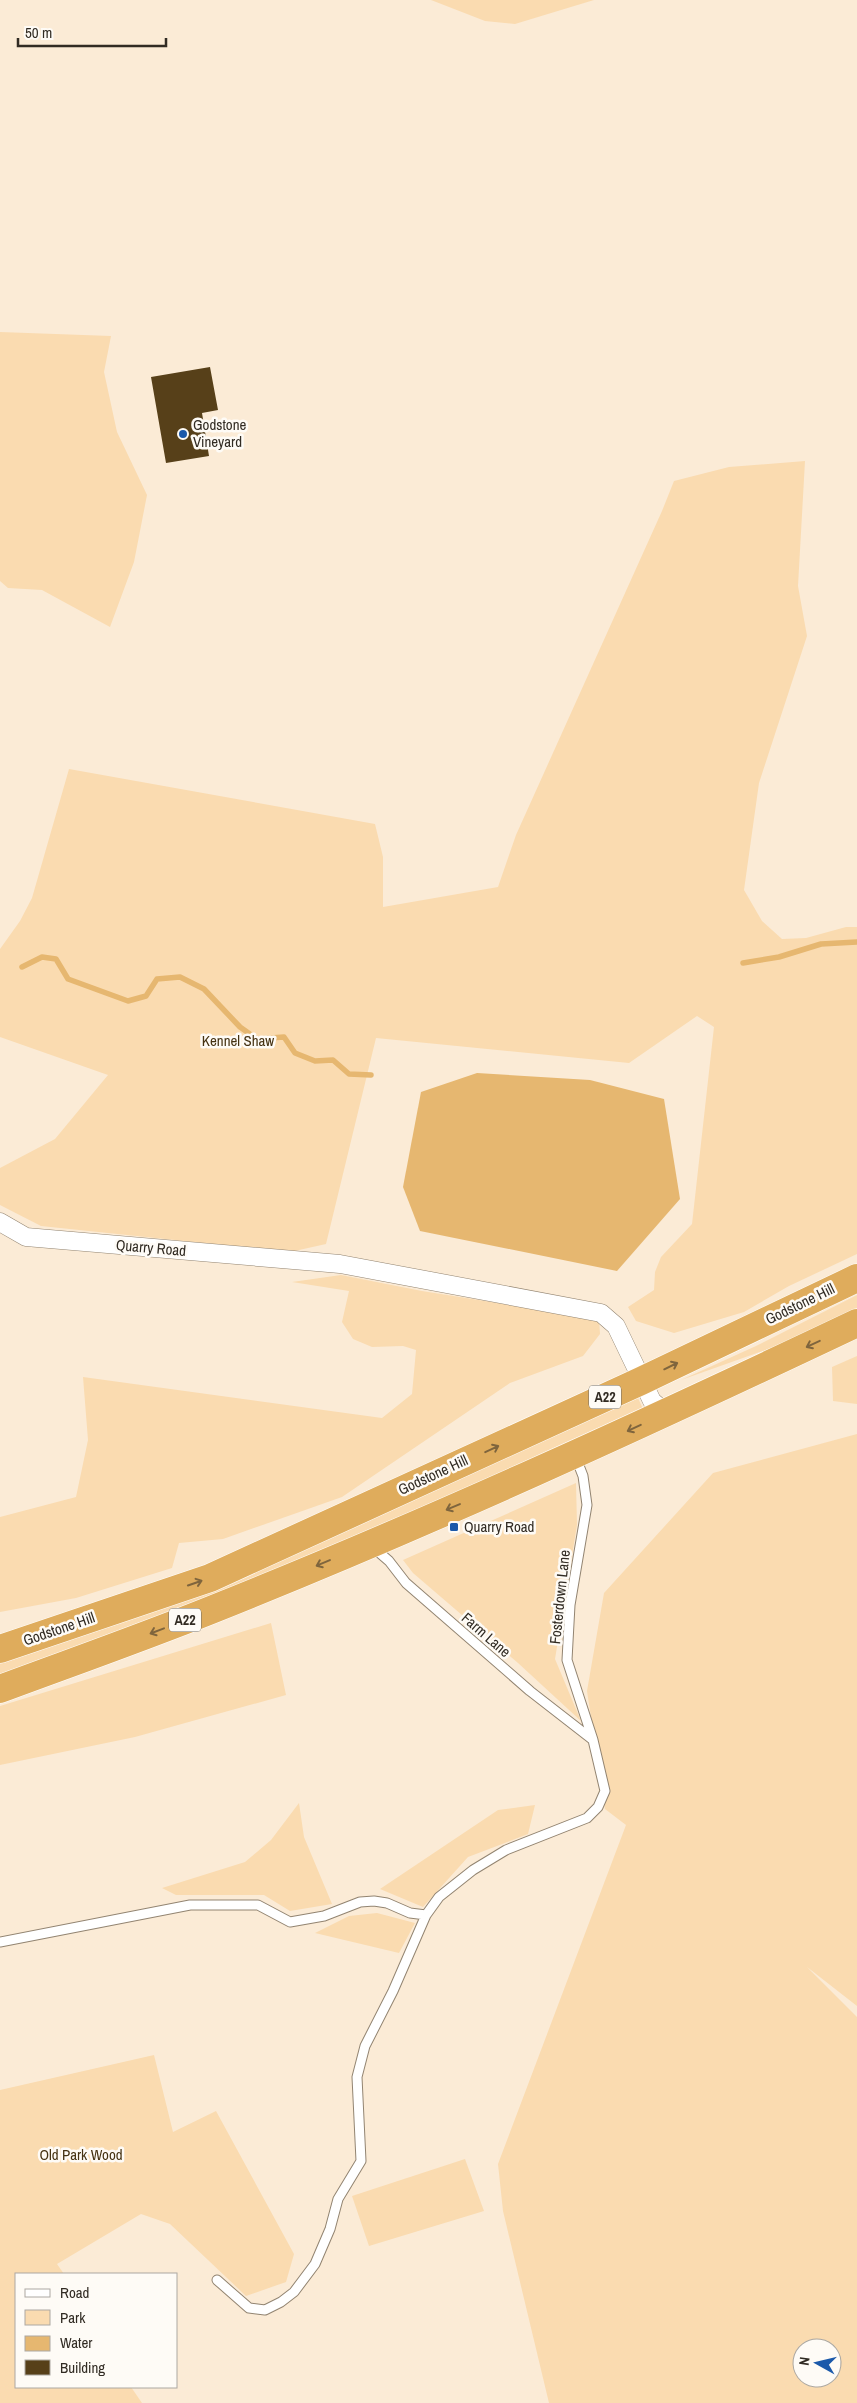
<svg xmlns="http://www.w3.org/2000/svg" width="857" height="2403" font-family="'Archivo Narrow',sans-serif">
	<style>
		.green { fill: #fadbb0; fill-rule: evenodd }
		.water { fill: #e6b770 }
		.lines { fill: none; stroke-linecap: round; stroke-linejoin: round }
		.stream { stroke: #e6b770; stroke-width: 5.5 }
		.building { fill: #574019 }
		.lane-casing { stroke: #928471; stroke-width: 11 }
		.street-casing { stroke: #928471; stroke-width: 19 }
		.highway-casing { stroke: #fff; stroke-width: 29 }
		.lane { stroke: #fff; stroke-width: 9 }
		.street { stroke: #fff; stroke-width: 18 }
		.highway { stroke: #dfac5c; stroke-width: 28 }
		.oneway { stroke: #7f653d }
		.poi-dot { fill: #1b59aa; stroke: #fefbf6; stroke-width: 2 }
		.labels { text-anchor: middle; stroke-width: 5; stroke-linejoin: round; paint-order: stroke }
		.shield { fill: #fefbf6; stroke: #6e6962; stroke-width: 1 }
		.shield-label { font-size: 14px; font-weight: bold; fill: #312b23 }
		.poi-label { font-size: 15px; fill: #312b23; stroke: #fefbf6; text-anchor: start }
		.park-label { font-size: 15px; fill: #453212; stroke: #fefbf6 }
		.street-label { font-size: 15px; fill: #312b23; stroke: #fefbf6 }
	</style>
	<rect width="100%" height="100%" fill="#fbebd6"/>
	<path class="green" d="M431,0H594L515,24L485,21Z
		M0,332L111,336L104,372L117,432L147,495L134,562L110,627L42,590L8,588L0,581Z
		M805,461L798,586L807,636L759,783L744,890L762,921L782,939L806,938L846,927H857V1254L789,1286L744,1312L674,1333L636,1321L628,1307L654,1290L655,1272L661,1257L692,1224L714,1027L697,1016L629,1063L376,1038L326,1244L290,1252L41,1226L0,1205V1168L55,1139L108,1075L0,1037V949L20,921L32,898L69,769L375,824L383,857V907L498,887L516,835L662,511L674,481L729,467Z
		M341,1275L422,1291L599,1319L600,1334L583,1356L510,1383L342,1497L223,1539L179,1543L172,1568L76,1598L0,1612V1517L76,1497L88,1440L83,1377L382,1418L412,1394L416,1350L403,1346L372,1347L353,1339L342,1322L349,1291L292,1282Z
		M857,1295V1308L774,1347L681,1380L756,1346Z
		M857,1356V1404L833,1401L832,1367Z
		M638,1398L643,1409L370,1533L123,1634L0,1674V1663L231,1578Z
		M857,1434V2006L807,1967L857,2017V2403H549L503,2211L498,2164L626,1825L605,1809L587,1691L604,1593L713,1473ZM802,2348H832V2378H802Z
		M576,1483L577,1525L555,1659L581,1721L518,1663L413,1573L403,1560Z
		M271,1623L286,1695L135,1737L0,1765V1706Z
		M299,1803L304,1837L332,1904L290,1911L264,1895H176L162,1888L245,1862L271,1840Z
		M535,1805L528,1834L468,1857L423,1907L380,1889L498,1810Z
		M377,1913L415,1923L399,1953L315,1933L349,1916Z
		M154,2055L173,2132L216,2111L294,2254L286,2282L246,2296L170,2224L141,2214L57,2264L64,2274H16V2387H131L142,2403H0V2090Z
		M465,2159L484,2211L369,2246L352,2196Z"/>
	<path class="water" d="M477,1073L590,1080L664,1099L680,1199L617,1271L420,1231L403,1187L421,1092Z"/>
	<g class="lines">
		<path class="stream" d="M743,963L779,957L821,944L857,942
			M22,967L42,957L56,959L68,979L128,1001L146,996L157,979L180,977L204,989L240,1027L257,1039L284,1037L295,1053L315,1061L333,1060L349,1074L371,1075"/>
	</g>
	<path class="building" d="M210,367L218,410L202,413L209,456L166,463L151,377Z"/>
	<g class="lines">
		<g class="lane-casing">
			<path id="lane" d="M374,1548L389,1561L406,1583L530,1691L593,1740
				M0,1942L190,1905H258L290,1922L324,1916L360,1902L374,1901L387,1903L410,1913L426,1915L439,1897L473,1870L506,1850L587,1818L598,1807L605,1791L593,1740L567,1660L570,1605L587,1505L583,1476L576,1458
				M217,2280L249,2308L265,2310L281,2302L294,2292L315,2264L330,2229L338,2199L361,2161L357,2077L365,2046L393,1991L426,1915"/>
		</g>
		<g class="street-casing">
			<path id="street" d="M0,1222L26,1237L340,1264L601,1313L616,1326L652,1401L666,1413"/>
		</g>
		<g class="highway-casing">
			<path id="highway" d="M0,1649L210,1578L641,1381L857,1278
				M0,1689C70,1663 141,1638 211,1610C429,1523 644,1424 857,1323"/>
		</g>
		<use href="#lane" class="lane"/>
		<use href="#street" class="street"/>
		<use href="#highway" class="highway"/>
	</g>
	<defs><path id="oneway-shaft" d="M-6 0H5M1.5-3L5.5 0L1.5 3" fill="none" stroke-width="1.6" stroke-linecap="round" stroke-linejoin="round" transform="scale(1.25)"/></defs>
	<g class="oneway">
		<use href="#oneway-shaft" transform="translate(813 1344) rotate(155)"/>
		<use href="#oneway-shaft" transform="translate(671 1366) rotate(-26)"/>
		<use href="#oneway-shaft" transform="translate(634 1428) rotate(155)"/>
		<use href="#oneway-shaft" transform="translate(492 1449) rotate(-25)"/>
		<use href="#oneway-shaft" transform="translate(453 1507) rotate(157)"/>
		<use href="#oneway-shaft" transform="translate(323 1563) rotate(157)"/>
		<use href="#oneway-shaft" transform="translate(195 1583) rotate(-19)"/>
		<use href="#oneway-shaft" transform="translate(157 1631) rotate(159)"/>
	</g>
	<g class="poi-dot">
		<circle cx="183" cy="434" r="5"/>
		<rect x="449" y="1522" width="10" height="10" rx="2.5"/>
	</g>
	<g class="labels">
		<g class="shield">
			<rect x="589" y="1385.5" width="32" height="23" rx="4"/>
			<rect x="169" y="1608.5" width="32" height="23" rx="4"/>
		</g>
		<g class="shield-label">
			<text x="605" y="1402">A22</text>
			<text x="185" y="1625">A22</text>
		</g>
		<g class="poi-label">
			<text x="193" y="430">Godstone<tspan x="193" dy="17">Vineyard</tspan></text>
			<text x="464" y="1532">Quarry Road</text>
		</g>
		<g class="park-label">
			<text x="238" y="1046">Kennel Shaw</text>
			<text x="81" y="2160">Old Park Wood</text>
		</g>
		<g class="street-label">
			<text transform="translate(151 1248) rotate(5)" y="5">Quarry Road</text>
			<text transform="translate(800 1304) rotate(-26)" y="5">Godstone Hill</text>
			<text transform="translate(433 1475) rotate(-25)" y="5">Godstone Hill</text>
			<text transform="translate(560 1597) rotate(-84)" y="5">Fosterdown Lane</text>
			<text transform="translate(59 1629) rotate(-19)" y="5">Godstone Hill</text>
			<text transform="translate(486 1635) rotate(41)" y="5">Farm Lane</text>
		</g>
	</g>
	<rect x="15" y="2273" width="162" height="115" fill="#fefbf6" stroke="#aca8a2"/>
	<rect x="25" y="2289" width="25" height="8" fill="#ffffff" stroke="#aca8a2"/>
	<text x="60" y="2298" font-size="15" fill="#312b23">Road</text>
	<rect x="25" y="2310" width="25" height="15" fill="#fadbb0" stroke="#aca8a2"/>
	<text x="60" y="2323" font-size="15" fill="#312b23">Park</text>
	<rect x="25" y="2336" width="25" height="15" fill="#e6b770" stroke="#aca8a2"/>
	<text x="60" y="2348" font-size="15" fill="#312b23">Water</text>
	<rect x="25" y="2360" width="25" height="15" fill="#574019" stroke="#aca8a2"/>
	<text x="60" y="2373" font-size="15" fill="#312b23">Building</text>
	<g transform="translate(817 2363) rotate(278)"><circle r="24" fill="#fefbf6" stroke="#aca8a2"/>
	<path d="M0-4L9 19L0 12L-9 19Z" fill="#1b59aa"/>
	<text y="-8" font-size="14" font-weight="bold" text-anchor="middle" fill="#312b23">N</text>
	</g>
	<path d="M18 38v8h148v-8" fill="none" stroke="#312b23" stroke-width="2.5"/>
	<text x="25" y="38" font-size="15" fill="#312b23" stroke="#fefbf6" stroke-width="4" paint-order="stroke">50 m</text>
</svg>
